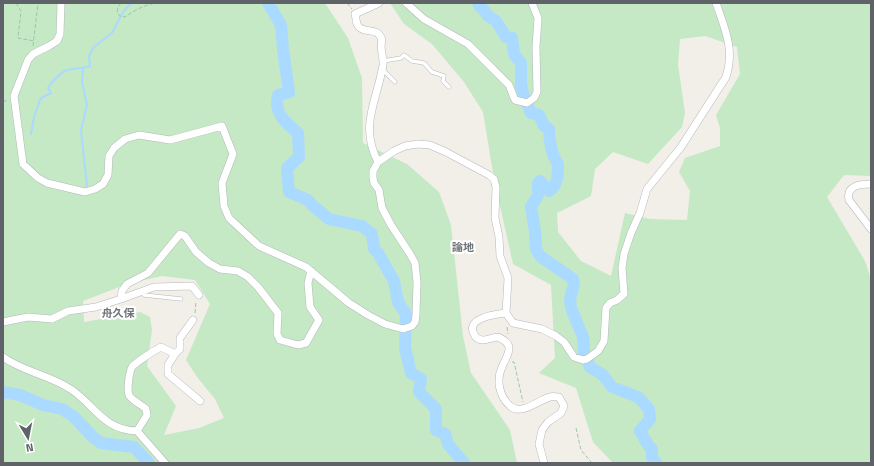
<svg xmlns="http://www.w3.org/2000/svg" width="874" height="466" font-family="'Titillium Web','Noto Sans JP',sans-serif">
	<style>
		.green { fill: #c5e8c5; fill-rule: evenodd }
		.lines { fill: none; stroke-linecap: round; stroke-linejoin: round }
		.stream { stroke: #aadaff; stroke-width: 2 }
		.river { stroke: #aadaff; stroke-width: 12 }
		.lane-casing { stroke: #b5b8bc; stroke-width: 4.5 }
		.street-casing { stroke: #b5b8bc; stroke-width: 8 }
		.path { stroke: #9cc7a9; stroke-width: 1; stroke-dasharray: 4 2; stroke-linecap: butt }
		.lane { stroke: #fff; stroke-width: 3.5 }
		.street { stroke: #fff; stroke-width: 7 }
		.labels { text-anchor: middle; stroke-width: 4; stroke-linejoin: round; paint-order: stroke }
		.neighbourhood-label { font-size: 11px; font-weight: bold; fill: #70757a; stroke: #fff }
	</style>
	<rect width="100%" height="100%" fill="#f1efe8"/>
	<path class="green" d="M3,3H325L348,38L362,78L363,143L407,164L439,192L451,225L463,336L471,373L510,430L517,463H3ZM162,276L195,280L210,304L186,360L197,377L215,399L224,418L199,428L164,435L176,406L147,366L152,330L150,317L140,312L84,322L83,301L127,284Z
		M390,3H871V176L844,175L827,197L865,261L871,279V463H613L593,442L576,388L539,373L555,358L551,285L513,264L494,179L483,112L464,82L432,44L404,24ZM705,36L737,47L740,74L716,115L720,128V146L685,158L679,172L690,191L687,220L650,219L625,213L611,276L581,261L558,232L557,213L591,196L595,169L613,152L648,164L682,127L685,113L678,65L680,39Z"/>
	<g class="lines">
		<path class="stream" d="M83,68L82,82L87,105L81,130L87,186
			M31,134L34,117L40,100L41,98L51,93L48,88C52,81 60,73 67,70C75,68 82,69 90,66L89,56L94,47L112,33L123,12L131,3"/>
		<path class="river" d="M268,3L281,25L283,49L289,92L278,95C273,113 286,123 298,133L299,157L287,168L289,192L308,200L313,206L329,219L362,226L372,234L374,249L378,253L394,281L398,302L406,314L405,348L411,373L421,379L419,392L436,409V430L445,434L448,444L464,463
			M478,3L480,7L484,10L488,16L496,21L506,37L512,38L514,54L521,63V85L523,93L531,113L539,115L544,126L549,129C549,140 552,156 558,164C558,173 558,186 549,191L540,181L538,183V195L531,207L535,231L536,249L540,256L573,279L574,284L570,299L571,308L583,337L584,352L590,367L603,375L612,387L638,397L649,409L650,419L640,431L648,445L652,449V457L656,463
			M3,392L20,395L43,405L62,409L73,416L93,437L101,443L134,447L149,463"/>
		<g class="lane-casing">
			<path id="lane" d="M383,61L401,58L404,55L412,61L424,63L432,72L444,76L443,81L449,87
				M382,69L395,82
				M143,291L144,295L181,299"/>
		</g>
		<g class="street-casing">
			<path id="street" d="M61,3L60,34L57,41L49,46L33,54L28,60L14,96L23,164L38,178L47,183L85,192L95,189L103,184L108,175L109,156L114,148L125,139L139,135L170,140L222,126L233,154L222,183L224,206L229,218L259,246L306,267L349,303L368,315L385,324L403,329L412,326L415,322L416,315L417,282L415,263L410,254L391,225L382,208L379,190L374,183L373,178V171L378,162L394,151L405,146L418,144L430,145L446,152L489,175L494,179L496,187L495,218L499,237L500,256L508,278L506,313
				M406,3L424,19L468,44L509,85L515,100L527,103L534,98L537,92L536,47L538,18L532,3
				M378,162C359,125 377,101 383,65C384,57 379,48 382,40C378,25 363,36 357,24C356,21 356,17 355,14L379,3
				M871,184C859,184 846,186 849,200L871,229
				M121,299L154,287L192,286L199,295
				M3,322L28,317L52,319L68,311L96,307L121,299L122,291L127,284L148,273L180,234L185,236L196,252L209,263L220,269L238,271L248,277L258,287L278,313L277,334L280,340L298,345L306,343L319,320L310,307L308,283L311,271
				M175,354L168,365V374L200,401
				M3,357C23,372 51,375 72,390C95,406 104,430 137,431L165,463
				M137,431L147,415L146,409C141,404 132,401 129,395C127,390 129,372 132,367C136,362 155,350 161,347L175,354L180,349V338L193,320
				M544,463L539,444L542,430L548,422L561,413L564,406L559,397C556,397 553,396 550,397C538,400 522,416 510,406C499,396 496,380 502,367C508,353 516,345 498,337C493,337 488,340 483,340C480,340 477,339 475,336C463,318 496,314 506,313L513,323L542,329L556,336L564,342L574,357L583,360L587,359L598,351L604,341L606,308L610,303L617,300L624,294L622,268L624,254L631,233L640,213L647,189L681,147L726,77C735,50 725,29 716,3"/>
		</g>
		<path class="path" d="M16,3L21,11L18,38L34,41
			M121,3L118,7L117,12L120,16L125,17C135,10 144,5 156,3
			M347,3L352,9
			M33,46L38,3
			M3,102L8,100
			M195,313L196,301
			M507,327L508,334
			M512,362H514L523,402
			M576,428L581,450L592,463"/>
		<use href="#lane" class="lane"/>
		<use href="#street" class="street"/>
	</g>
	<g class="labels">
		<g class="neighbourhood-label">
			<text x="463" y="251">論地</text>
			<text x="118" y="317">舟久保</text>
		</g>
	</g>
	<rect width="874" height="466" fill="none" stroke="#5f6368" stroke-width="8"/>
	<g transform="translate(28 438) rotate(170)" stroke="#ffffff" stroke-width="3" paint-order="stroke">
	<path d="M0-3L7 15L0 10L-7 15Z" fill="#5f6368"/>
	<text y="-6" font-size="11" font-weight="bold" text-anchor="middle" fill="#5f6368">N</text>
	</g>
</svg>
